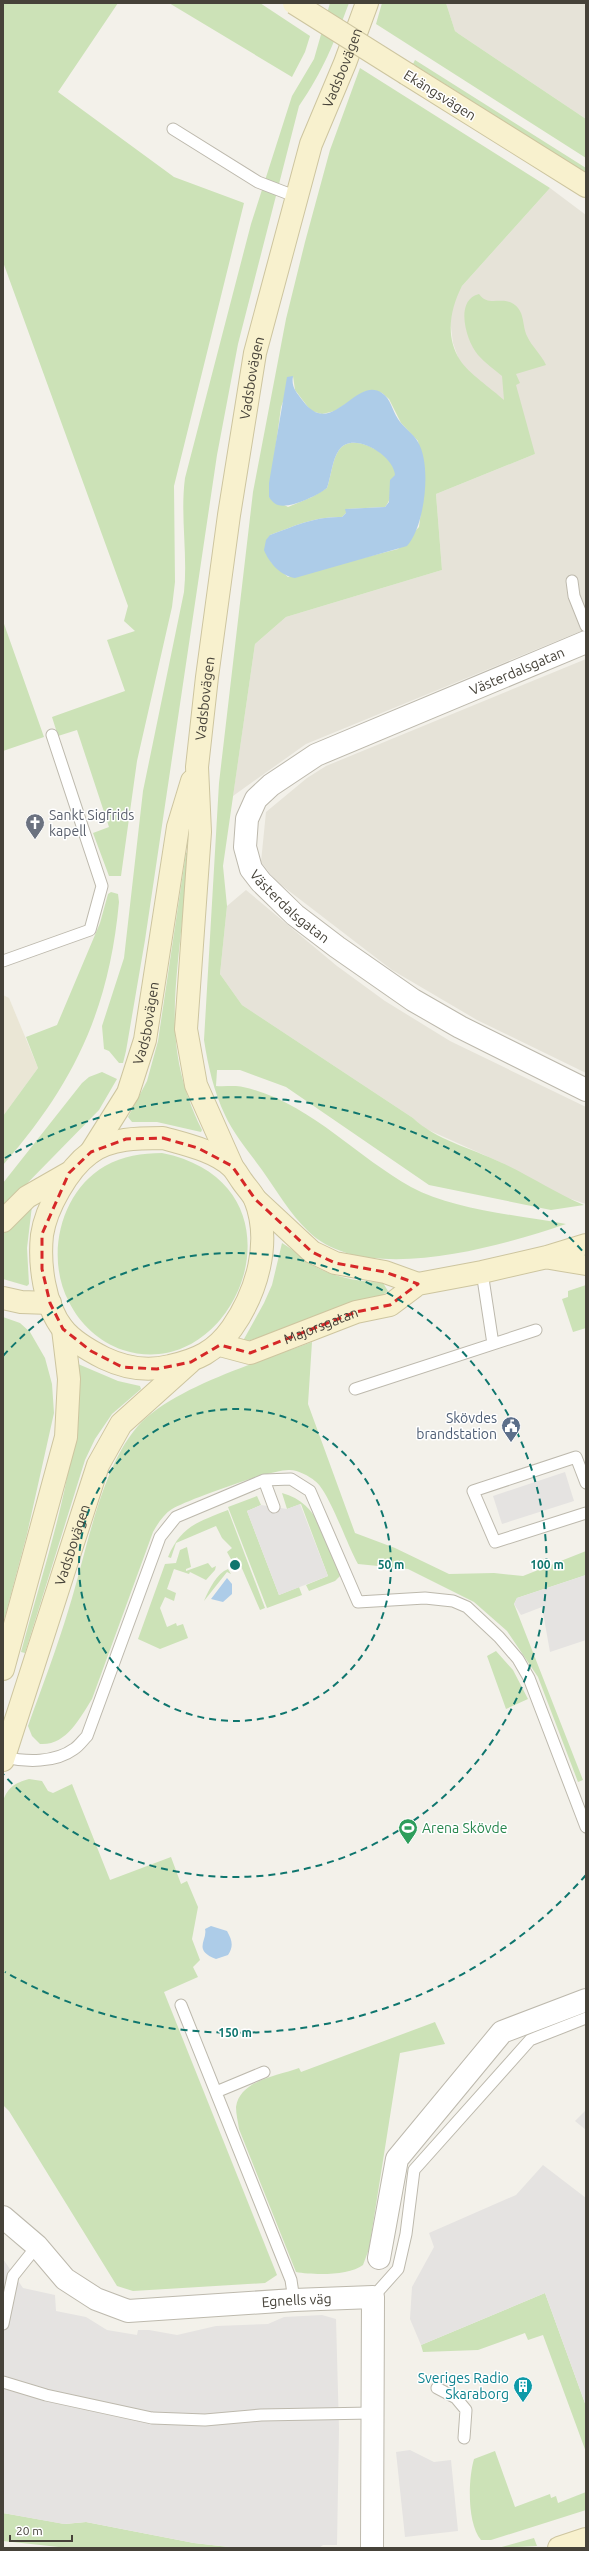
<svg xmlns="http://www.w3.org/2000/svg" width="589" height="2551" font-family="Ubuntu,sans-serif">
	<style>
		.residential { fill: #e6e3d8 }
		.education { fill: #eae6d5 }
		.green { fill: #cce2b7; fill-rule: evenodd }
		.parking { fill: #e5e3e1 }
		.water { fill: #adcce8 }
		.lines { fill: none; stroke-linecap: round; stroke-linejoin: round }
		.lane-casing { stroke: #bdb9ad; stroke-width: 13 }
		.street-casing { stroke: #bdb9ad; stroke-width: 24 }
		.secondary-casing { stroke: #cdc59f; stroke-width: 24 }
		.lane { stroke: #fff; stroke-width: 11 }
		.street { stroke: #fff; stroke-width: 22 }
		.secondary { stroke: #f8f1ce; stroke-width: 22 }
		.secondary-bridge-casing { stroke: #cdc59f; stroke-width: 24; stroke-linecap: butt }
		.secondary-bridge { stroke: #f8f1ce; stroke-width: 22 }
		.marked { fill: none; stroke: #d62828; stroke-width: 3; stroke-dasharray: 8 5; stroke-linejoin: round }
		.ring { fill: none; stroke: #0f766e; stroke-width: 2; stroke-dasharray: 7 5 }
		.labels { text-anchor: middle; stroke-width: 3; stroke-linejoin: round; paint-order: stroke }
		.street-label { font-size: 14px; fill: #464239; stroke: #fff }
		.worship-label { font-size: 14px; fill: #5b616d; stroke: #fff; text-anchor: start }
		.service-label { font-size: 14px; fill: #4e5e75; stroke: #fff; text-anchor: end }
		.leisure-label { font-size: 14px; fill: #27864d; stroke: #fff; text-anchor: start }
		.culture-label { font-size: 14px; fill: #0d838f; stroke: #fff; text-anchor: end }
		.centre { fill: #0f766e; stroke: #fff; stroke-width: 2 }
		.ring-label { font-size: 12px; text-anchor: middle; font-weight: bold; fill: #0f766e; stroke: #fff; stroke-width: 3; stroke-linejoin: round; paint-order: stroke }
	</style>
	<rect width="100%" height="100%" fill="#f3f1ea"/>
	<path class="residential" d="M446,3H586V119L459,34L455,31Z
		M550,188L586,215V629L306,744L233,796L255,644L286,617L442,570L436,494L535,454L460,363L453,343L450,320L454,301L462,286Z
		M586,659V1073L477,1020L392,970L276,881L261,862L266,812L307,778L326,766Z
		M246,890L337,966L385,1001L450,1041L586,1107V1204L562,1196L502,1163L424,1128L413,1118L242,1005L220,974L227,906Z"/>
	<path class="education" d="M3,995L9,998L38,1068L3,1116Z"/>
	<path class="green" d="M3,3H118L58,92L174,177L244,203L174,486L175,582L172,607L137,761L121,876H109L93,833L109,827L77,730L58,736L52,717L125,691L107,640L135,631L124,621L128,606L3,262Z
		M169,3H260L310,36L305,52L292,77Z
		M330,3H349C334,43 323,71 299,106L238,344L217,455L145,940L126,1051L123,1063H119L109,1051L104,1049L102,1026L124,958L143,791L184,592C188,554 180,516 185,478L251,224L292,96L314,59Z
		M382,3H446L455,31L459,34L586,119V158L376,24Z
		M415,60L586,168V173L413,64Z
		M360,68L550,188L462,286C450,309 445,337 460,360C468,373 492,389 504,400L502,376C494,369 485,363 478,355C466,341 454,300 479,294C489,308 502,295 515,305C525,313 522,325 527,336C532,347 541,354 546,365L516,374L520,383L516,385L535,454L436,494L442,570L286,617L255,644L223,866L227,906L220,974L242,1005L413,1118C436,1140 471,1148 500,1162C529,1175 555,1193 584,1205L551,1210L429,1185L286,1087L240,1070H217L216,1086C224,1087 235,1085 243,1087C308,1101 355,1156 411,1187C453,1210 518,1215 566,1224C501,1246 364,1287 308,1231C290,1214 277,1191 262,1170C250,1153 234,1135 225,1115C214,1092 208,1066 204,1040L219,783L253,492L286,319L305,242L330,150ZM293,376L295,390L311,411L322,414L335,411L364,392L373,390L382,393L389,399L401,423L418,441L425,480L419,527L398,549L288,577L271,562L270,535C294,526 316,516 342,517L346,513V509L385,507C390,501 391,495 393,487C394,481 398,472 394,466C387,452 351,432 339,450C332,460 331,477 327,488L312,497L288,507L269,497L281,407Z
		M3,621L44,737L3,751Z
		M188,852C189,872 185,892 183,912C175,996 163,1051 202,1130L201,1132L157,1122H132L128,1117L147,1081L158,1041L186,853Z
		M111,892L118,894L119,902C109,1010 74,1084 3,1165V1116L38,1068L26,1037L57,1025L100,923L108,894Z
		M102,1072L117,1079L99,1110L3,1208V1183L82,1083L89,1077Z
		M162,1153C316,1184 237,1387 123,1350C99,1342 80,1324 69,1302C45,1257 60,1192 105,1166C123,1156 142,1153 162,1153Z
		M32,1206L27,1248L29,1284L27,1286L3,1279V1234Z
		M282,1243C293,1249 301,1258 312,1265C334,1278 359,1281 383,1283L388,1291L383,1295L245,1342L244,1339L264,1303L272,1285Z
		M586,1285V1328L573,1332L562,1299L568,1297V1291Z
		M3,1317L20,1323L30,1332L45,1358L52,1384L54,1413L27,1534L3,1624Z
		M312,1342L308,1404L355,1533L395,1548L449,1574L494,1573L523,1576L586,1551V1575L517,1598L514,1604L583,1780L578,1782L538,1677L507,1631L474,1602L408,1569L358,1564C347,1545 329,1491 315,1481C309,1476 298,1470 290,1470C275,1468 187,1500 172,1509C164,1514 158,1523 153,1532L92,1699C80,1718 66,1746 40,1744L32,1736L28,1726C42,1687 57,1648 69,1608C87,1552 102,1456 147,1417C187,1383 261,1361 312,1342Z
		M78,1364L118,1381L140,1386L141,1389L112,1414L95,1439L85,1460L25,1653L21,1652C46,1558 81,1462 78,1364Z
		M282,1493C320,1503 327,1543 340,1576L335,1581L309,1591L306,1585L328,1576L301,1504L287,1509Z
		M257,1496L261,1505L247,1511L279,1595L299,1587L302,1595L267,1608L228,1507Z
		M228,1510L265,1608L260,1610L237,1557L232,1561L227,1552L232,1548L222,1538L216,1526L176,1543L171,1558L168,1557C181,1526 198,1522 228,1510Z
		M187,1547L191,1567L186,1569V1571L208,1563L212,1568L216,1566L215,1570L206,1580L190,1572L189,1574L174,1569L167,1589L176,1593L174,1601L165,1597L160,1608L167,1627L176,1623L177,1626L183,1624L188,1638L160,1649L138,1639L165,1564L176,1563L180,1550Z
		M228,1569L231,1574L227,1572L204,1601C209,1589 217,1573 228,1569Z
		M496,1651L513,1670L528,1699L506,1709L487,1656Z
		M29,1779L42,1781L48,1791L53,1793L72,1784L110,1880L171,1857L181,1884L187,1881L198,1907L192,1939L200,1960L193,1967L198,1977L164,1992L277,2275L265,2283L133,2291L117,2286L9,2111L3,2105V1801C8,1787 15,1783 29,1779Z
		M435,2022L445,2044L400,2053L369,2249L363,2265C349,2276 313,2275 296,2272L239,2129C238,2122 236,2114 236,2107C240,2080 277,2076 299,2068L301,2072Z
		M545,2293L586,2406V2452L543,2335L528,2340L525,2333L478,2350L423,2352L421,2345Z
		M495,2451L515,2507L550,2494L551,2498L556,2496L558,2503L586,2492V2510L491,2540H481C467,2523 468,2480 474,2459Z
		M3,2513L65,2524L86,2522L194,2543L238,2548H68L3,2541Z
		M534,2538L537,2546L498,2548Z"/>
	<path class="parking" d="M565,1472L574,1501L502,1524L493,1496Z
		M300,1504L328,1576L279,1595L247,1511L261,1505L287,1509Z
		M586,1575V1640L550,1652L542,1607L521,1615L514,1604L517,1598Z
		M586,2110V2130L575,2121Z
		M543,2165L586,2198V2406L545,2293L421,2345L410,2319L412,2287L434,2247L429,2233L516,2195Z
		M3,2259L23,2288L55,2295L56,2311L86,2317L107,2330L137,2335L138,2330H149L177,2335L216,2326L268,2324L284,2317L322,2315L336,2319L339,2429L337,2545H323L319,2548H238L194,2543L86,2522L64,2524L3,2513Z
		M410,2450L434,2462L451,2460L458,2531L405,2537L396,2452Z"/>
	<path class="water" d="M293,376C291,387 296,392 303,401C332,440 356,375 382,393C391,399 392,410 398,419C403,427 413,433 418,442C432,465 425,526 407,546L295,578C281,576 269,563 264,550L266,540L270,535C294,526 316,516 342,517L346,513L345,509L385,507L389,502L390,480L395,475C394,455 352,430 339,450C332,460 331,477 327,488C317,496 289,509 278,505C274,504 271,500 269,497V483L287,377Z
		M227,1578L232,1584V1594L223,1602L211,1599Z
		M211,1926L227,1931C232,1940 234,1946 228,1955L216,1959C192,1950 208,1940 205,1929Z"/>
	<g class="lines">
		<g class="lane-casing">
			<path id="lane" d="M173,129L258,182L297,197
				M572,581L574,596L586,626
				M3,961L90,930L102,886L52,735
				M482,1272L493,1344
				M355,1389L536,1330
				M264,1480L274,1507
				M586,1483L576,1457L473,1491L495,1542L586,1513
				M4,1757C26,1762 55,1763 74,1749C79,1746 83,1740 87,1736L160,1537L176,1517L264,1480L291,1479L310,1491L358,1602L425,1598L453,1601L467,1607L499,1637L518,1659L529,1678L586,1827
				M181,2005L291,2280L294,2300
				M216,2092L264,2072
				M373,2297L398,2269L406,2234L414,2170L530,2040L586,2018
				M3,2324L13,2276L37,2246
				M3,2382L46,2395L152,2418L205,2420L261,2415L372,2413
				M437,2388L456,2398L466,2410L464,2438"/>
		</g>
		<g class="street-casing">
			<g id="street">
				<path id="s1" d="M586,642L316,755L271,785L256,799L247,819L245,847L251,869L261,882L295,915L337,947L413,1000L460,1027L586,1090"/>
				<path id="s2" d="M3,2217L37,2246L65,2279L96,2299L128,2311L294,2300L373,2297L372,2548"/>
				<path d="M379,2258L397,2159L502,2032L586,2000"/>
			</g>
		</g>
		<g class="secondary-casing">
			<g id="secondary">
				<path d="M407,74L586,186"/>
				<path d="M163,1138C184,1144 216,1151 232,1167C236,1171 239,1177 242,1181C246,1187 252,1193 255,1199C272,1242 257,1292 232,1328C215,1352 197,1360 170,1366C147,1372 125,1368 104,1358C90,1351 73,1341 63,1329C44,1305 39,1264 42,1235C46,1208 68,1169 90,1153C110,1138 139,1138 163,1138Z"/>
				<path id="s3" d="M91,1152L128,1093L145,1040L178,827L192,781"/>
				<path id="s4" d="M232,1166L196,1085L186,1029L200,832L197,767L207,677L229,515L255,353L311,144L345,63L367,3"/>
				<path d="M255,1199L312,1252L335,1263L385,1272L418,1284"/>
				<path d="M3,1221L27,1197L69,1173"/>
				<path d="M550,1258L586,1264"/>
				<path d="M3,1298L21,1302L50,1303"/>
				<path id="s5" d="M220,1345L250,1353L356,1312L390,1305L418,1284L482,1272L547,1257L586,1245"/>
				<path d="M3,1669L66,1437L69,1379L63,1329"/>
				<path id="s6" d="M3,1760L98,1465L121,1424L190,1362"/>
				<path d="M559,2548L586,2539"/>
			</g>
		</g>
		<use href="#lane" class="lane"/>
		<use href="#street" class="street"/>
		<use href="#secondary" class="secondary"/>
		<g class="secondary-bridge-casing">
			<path id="secondary-bridge" d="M294,3L407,74"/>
		</g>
		<use href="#secondary-bridge" class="secondary-bridge"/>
	</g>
	<path class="marked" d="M163,1138L198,1148L232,1166L255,1199L312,1252L335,1263L385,1272L418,1284L390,1305L356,1312L250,1353L220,1345L191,1362L157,1369L122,1367L91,1351L63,1329L50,1303L42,1269V1234L69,1173L91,1152L126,1139Z"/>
	<g class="ring">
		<circle cx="235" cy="1565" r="156"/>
		<path d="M3 1356A312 312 0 1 1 3 1774"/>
		<path d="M586 1875A468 468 0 0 1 5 1972M5 1158A468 468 0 0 1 586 1255"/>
	</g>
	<defs>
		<g id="church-pin" transform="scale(1)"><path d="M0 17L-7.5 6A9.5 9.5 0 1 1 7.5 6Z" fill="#6b7280" stroke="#fff"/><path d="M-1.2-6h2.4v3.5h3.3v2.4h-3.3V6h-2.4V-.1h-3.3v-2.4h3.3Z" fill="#fff"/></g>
		<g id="civic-pin" transform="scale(1)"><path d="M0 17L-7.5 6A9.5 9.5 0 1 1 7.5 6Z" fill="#5c6f8a" stroke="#fff"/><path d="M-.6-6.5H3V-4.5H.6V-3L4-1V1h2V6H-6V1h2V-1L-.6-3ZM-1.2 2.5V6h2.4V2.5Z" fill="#fff"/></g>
		<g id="stadium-pin" transform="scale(1)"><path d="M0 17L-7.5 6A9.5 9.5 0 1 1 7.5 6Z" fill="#2e9e5b" stroke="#fff"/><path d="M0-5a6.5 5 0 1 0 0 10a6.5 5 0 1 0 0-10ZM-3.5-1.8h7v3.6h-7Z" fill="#fff"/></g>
		<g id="building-pin" transform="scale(1)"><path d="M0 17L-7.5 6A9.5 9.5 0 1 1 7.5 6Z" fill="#0f9aa8" stroke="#fff"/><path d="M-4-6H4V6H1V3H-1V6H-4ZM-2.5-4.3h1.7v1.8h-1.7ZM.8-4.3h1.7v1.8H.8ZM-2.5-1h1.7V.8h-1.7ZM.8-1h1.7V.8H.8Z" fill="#fff"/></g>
	</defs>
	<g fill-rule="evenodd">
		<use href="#church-pin" x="35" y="823"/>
		<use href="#civic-pin" x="511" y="1426"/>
		<use href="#stadium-pin" x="408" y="1828"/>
		<use href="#building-pin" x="523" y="2386"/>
	</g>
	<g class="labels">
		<g class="street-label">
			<text dy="5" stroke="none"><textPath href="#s4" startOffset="1125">Vadsbovägen</textPath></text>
			<text transform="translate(440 95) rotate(32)" y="5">Ekängsvägen</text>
			<text dy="5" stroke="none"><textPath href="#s4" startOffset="801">Vadsbovägen</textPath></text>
			<text transform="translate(517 671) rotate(-23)" y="5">Västerdalsgatan</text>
			<text dy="5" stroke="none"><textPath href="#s4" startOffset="477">Vadsbovägen</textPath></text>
			<text dy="5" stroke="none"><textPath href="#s1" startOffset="494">Västerdalsgatan</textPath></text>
			<text dy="5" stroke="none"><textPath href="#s3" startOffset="142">Vadsbovägen</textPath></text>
			<text dy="5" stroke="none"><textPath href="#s5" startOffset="107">Majorsgatan</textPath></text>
			<text dy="5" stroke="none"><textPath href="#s6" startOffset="226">Vadsbovägen</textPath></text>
			<text dy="5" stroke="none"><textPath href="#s2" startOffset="328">Egnells väg</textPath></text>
		</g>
		<g class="worship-label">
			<text x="49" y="820">Sankt Sigfrids<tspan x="49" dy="16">kapell</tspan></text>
		</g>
		<g class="service-label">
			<text x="497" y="1423">Skövdes<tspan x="497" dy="16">brandstation</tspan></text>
		</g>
		<g class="leisure-label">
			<text x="422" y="1833">Arena Skövde</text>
		</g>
		<g class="culture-label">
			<text x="509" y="2383">Sveriges Radio<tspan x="509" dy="16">Skaraborg</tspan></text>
		</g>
	</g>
	<circle cx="235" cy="1565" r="6" class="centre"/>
	<g class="ring-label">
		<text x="391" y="1569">50 m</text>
		<text x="547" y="1569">100 m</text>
		<text x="235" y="2037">150 m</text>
	</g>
	<rect width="589" height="2551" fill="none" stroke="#464239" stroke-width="8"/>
	<path d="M10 2535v6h62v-6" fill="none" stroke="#464239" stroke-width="2"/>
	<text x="16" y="2535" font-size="12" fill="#464239" stroke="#ffffff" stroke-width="3" paint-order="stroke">20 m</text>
</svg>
